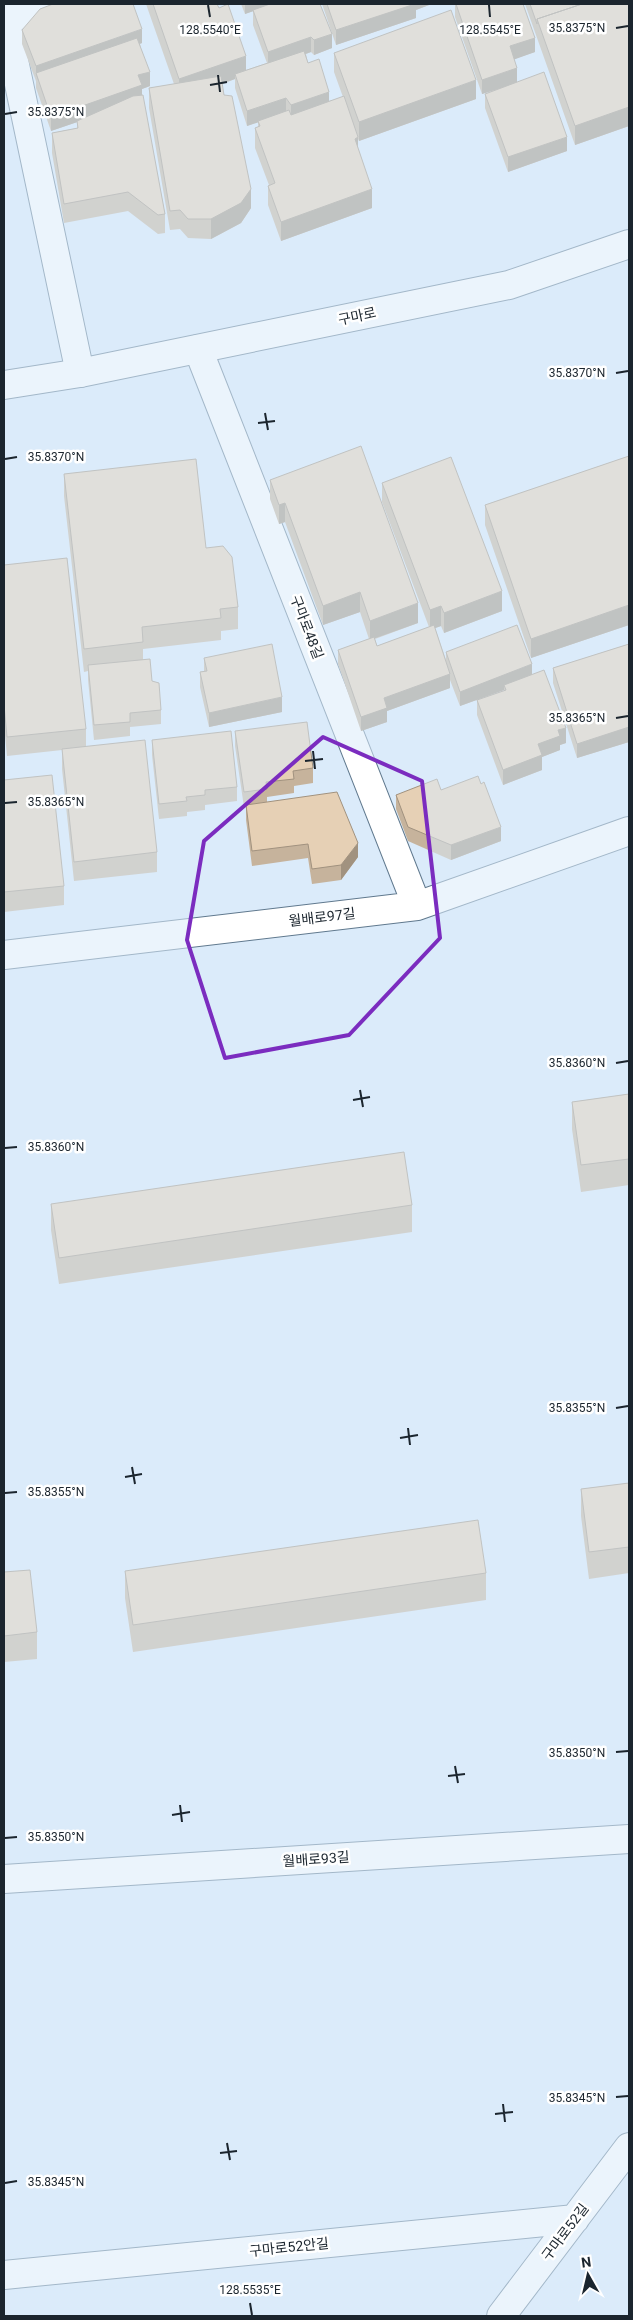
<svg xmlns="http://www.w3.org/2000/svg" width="633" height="2320" font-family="Roboto,'Noto Sans KR',sans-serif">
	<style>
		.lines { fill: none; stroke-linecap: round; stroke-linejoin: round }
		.street-casing { stroke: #60798e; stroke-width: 30 }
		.secondary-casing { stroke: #60798e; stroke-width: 30 }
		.street { stroke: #fff; stroke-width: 28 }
		.secondary { stroke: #fff; stroke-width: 28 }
		.wall { fill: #c6b39c }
		.shaded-wall { fill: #a1927f }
		.building { fill: #e6d0b5; stroke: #a1927f }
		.marked { fill: none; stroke: #7b2cbf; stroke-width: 4; stroke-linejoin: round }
		.ticks { fill: none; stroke: #1b252e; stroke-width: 2 }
		.labels { text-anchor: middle; stroke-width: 5; stroke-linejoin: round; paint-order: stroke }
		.street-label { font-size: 14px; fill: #1b252e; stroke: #fff }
		.ticks-label { font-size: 12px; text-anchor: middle; fill: #1b252e; stroke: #fff; stroke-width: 5; stroke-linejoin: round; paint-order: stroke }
	</style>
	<rect width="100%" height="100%" fill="#dbebfa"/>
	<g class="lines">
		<g class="street-casing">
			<path id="street" d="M4,13L80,373
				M5,20L53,4
				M198,349L417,906
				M4,955L417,906L629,831
				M4,1879L629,1839
				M4,2275L575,2219
				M501,2316L629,2147"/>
		</g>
		<g class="secondary-casing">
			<path id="secondary" d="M4,385L80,373L509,285L629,244"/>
		</g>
		<use href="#street" class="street"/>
		<use href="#secondary" class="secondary"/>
	</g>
	<path class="wall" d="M146,4H217L246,70L267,63L253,25V11L245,14L241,4H320L332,48L314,55L311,52L306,54L308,63L329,101L343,97L334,72V53L476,99L359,141L358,139V149L372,208L281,241L268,205V186L269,185L255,148V128L258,127V122L247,126L235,88V79L222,84L224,95L251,208L241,223L211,239L188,238L180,229L170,230L149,108V88L174,84Z
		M322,4H429V5L416,10V18L336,45Z
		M455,4H523L535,52L514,59L517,82L567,151L508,172L485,108V94L495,90L482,94L455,17Z
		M525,4H629V126L575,145Z
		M22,30L142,43L140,44L150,86L142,89V95L165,214V233L158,234L128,211L64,223L52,153V133L77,128V122L51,131L36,88V81L22,44Z
		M629,456V625L531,658L485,525V505Z
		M64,474L206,548L238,607V629L221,631V640L143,649V660L152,681L161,710V724L130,727V736L94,740L88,680V671L84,672L64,496Z
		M270,480L418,623L375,639L377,646L429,627L382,502V483L502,611L444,633L441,626L435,628L446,660V652L532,675L566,743L560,745V750L542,757V770L503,785L477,715V700L504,691V690L460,706L450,680V688L387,711V722L361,731L338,664V650L369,639L360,612L323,625L285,522L279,524L270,499Z
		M4,565L86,729V747L157,852V872L74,881L62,769V750L7,756L4,725Z
		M629,644V742L577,758L553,683V668Z
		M204,658L282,712L209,727L200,687V672L204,671Z
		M235,731L313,768V783L294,786V793L267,797V802L358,857L341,880L312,884L308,858L252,866L246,820V807H244L235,746Z
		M152,740L237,787V801L205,805V810L187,812V816L159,819L152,755Z
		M4,780L64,886V905L4,912Z
		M441,790L501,841L451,860L408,841L396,809V795Z
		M629,1094V1185L581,1192L572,1129V1102Z
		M51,1204L412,1205V1232L59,1284L51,1230Z
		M629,1483V1573L589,1579L581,1516V1489Z
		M125,1571L486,1573V1600L133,1652L125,1598Z
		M4,1572L37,1632V1659L4,1662Z"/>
	<path class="shaded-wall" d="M245,4H268V6L245,14Z
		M414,4H429V5L416,10V18L336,45V30Z
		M142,29V43L38,80L36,74V66Z
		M332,34V48L314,55V40Z
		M311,37V52L268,67V52Z
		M535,38V52L510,61V46Z
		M246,56V76L235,74V79L179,99V79Z
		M517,68V83L482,94V80Z
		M150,72V86L142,89V100L51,131V117L138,75Z
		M476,80V99L359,141V122Z
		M329,92V107L291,120V105Z
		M286,98V113L247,126V111Z
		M629,107V126L575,145V126Z
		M358,137V156L355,139Z
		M567,137V151L508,172V157Z
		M251,189V208L241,223L211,239V219Z
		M372,189V208L281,241V222Z
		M285,503V522L279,524V505Z
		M502,591V611L444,633V613Z
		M360,592V612L323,625V606Z
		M418,603V623L370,640V621Z
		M629,605V625L531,658V639Z
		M441,606V626L430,630V610Z
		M532,664V679L504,685V690L460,706V692Z
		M450,674V688L387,711V722L361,731V717L384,698Z
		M282,697V712L209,727V713Z
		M629,727V742L577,758V744Z
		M566,728V743L560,745V750L542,757V770L503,785V770L538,744L558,730Z
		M501,827V841L451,860V845Z
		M358,843V857L341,880V865Z"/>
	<path class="building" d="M53,4H133L142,29L36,66L22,30L40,9Z
		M153,4H217L219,8L228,4L246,56L179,79Z
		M270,4H320L332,34L314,40L311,37L268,52L253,10Z
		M327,4H415L336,30Z
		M456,4H523L535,38L510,46L517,68L482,80Z
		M530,4H582L537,19V24Z
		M582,4H629V107L575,126L537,19Z
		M451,10L476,80L359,122L334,53Z
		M137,38L150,72L138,75L142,85L51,117L36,73Z
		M304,51L308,63L319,59L329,92L291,105L286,98L247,111L235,74Z
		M544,72L567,137L508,157L485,94Z
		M221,76L224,95L232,96L251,189L241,203L211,219H188L180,210L170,211L149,88Z
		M143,95L165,214L158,215L128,192L64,204L52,133L78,128L77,121L133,96Z
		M344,96L358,137L355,139L372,189L281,222L268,186L275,183L255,128L260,126L258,121L289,110L291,115Z
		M361,446L418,603L370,621L360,592L323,606L285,503L279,505L270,480Z
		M629,456V605L531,639L485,505Z
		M451,457L502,591L444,613L441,606L430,610L382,483Z
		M196,459L206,548L223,546L232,557L238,607L220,609L221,618L142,627L143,642L84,649L64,474Z
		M67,558L86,729L7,737L4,705V565Z
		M434,625L450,674L384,698L387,708L361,717L338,650L374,637L377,646Z
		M517,625L532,664L460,692L446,652Z
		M272,644L282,697L209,713L200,672L207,671L204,658Z
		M629,644V712H628L629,717V727L577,744L553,668Z
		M150,659L152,681L159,683L161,710L130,713V722L94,725L88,665Z
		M544,670L566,728L558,730L560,736L538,744L542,755L503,770L477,700L506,690L504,685Z
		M307,722L313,768L293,771L294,779L266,782L267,789L244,792L235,731Z
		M231,731L237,787L205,790V795L186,797L187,801L159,804L152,740Z
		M145,740L157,852L74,862L62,749Z
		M52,775L64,886L4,892V780Z
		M478,776L481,784L484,782L501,827L451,845L408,827L396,795L437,779L441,790Z
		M337,792L358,843L341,865L312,869L308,844L252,851L246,805Z
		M629,1094V1159L581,1165L572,1102Z
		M404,1152L412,1205L59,1258L51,1204Z
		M629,1483V1547L589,1552L581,1489Z
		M478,1520L486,1573L133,1625L125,1571Z
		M30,1570L37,1632L4,1636V1572Z"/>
	<path d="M0 0H633V2320H0ZM323,737L422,781L440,938L349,1035L225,1058L187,940L204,841Z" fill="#dbebfa" fill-opacity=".55" fill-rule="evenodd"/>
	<path class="marked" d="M323,737L422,781L440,938L349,1035L225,1058L187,940L204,841Z"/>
	<path class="ticks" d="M208,5L210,17M489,5L490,17M616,28L628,26M218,75L220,92M210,85L227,82M5,114L17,112M616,373L628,371M265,413L268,430M258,423L275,421M5,459L17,457M616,718L628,716M313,751L315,769M305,761L323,759M5,803L17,802M616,1063L628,1061M360,1090L363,1107M353,1100L370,1097M5,1148L17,1147M616,1408L628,1406M408,1428L410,1445M400,1438L418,1435M132,1467L135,1484M125,1477L142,1474M5,1493L17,1492M616,1752L628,1751M455,1766L458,1783M448,1776L465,1774M180,1805L182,1822M172,1815L190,1812M5,1838L17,1837M616,2097L628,2096M503,2104L505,2122M495,2114L513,2112M227,2143L230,2160M220,2153L237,2151M5,2183L17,2181M250,2303L252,2315"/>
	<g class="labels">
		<g class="street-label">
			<text transform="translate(357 316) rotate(-12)" y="5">구마로</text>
			<text transform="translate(307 627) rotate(69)" y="5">구마로48길</text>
			<text transform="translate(322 917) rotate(-7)" y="5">월배로97길</text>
			<text transform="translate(316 1859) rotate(-4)" y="5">월배로93길</text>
			<text transform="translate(565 2232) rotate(-53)" y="5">구마로52길</text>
			<text transform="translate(289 2247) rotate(-6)" y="5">구마로52안길</text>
		</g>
	</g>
	<g class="ticks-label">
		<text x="577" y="32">35.8375°N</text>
		<text x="210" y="34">128.5540°E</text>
		<text x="490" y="34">128.5545°E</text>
		<text x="56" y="116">35.8375°N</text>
		<text x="577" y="377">35.8370°N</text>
		<text x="56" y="461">35.8370°N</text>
		<text x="577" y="722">35.8365°N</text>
		<text x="56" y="806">35.8365°N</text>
		<text x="577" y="1067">35.8360°N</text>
		<text x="56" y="1151">35.8360°N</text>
		<text x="577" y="1412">35.8355°N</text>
		<text x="56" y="1496">35.8355°N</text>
		<text x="577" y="1757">35.8350°N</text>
		<text x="56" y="1841">35.8350°N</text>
		<text x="577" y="2102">35.8345°N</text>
		<text x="56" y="2186">35.8345°N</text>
		<text x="250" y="2294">128.5535°E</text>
	</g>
	<rect width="633" height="2320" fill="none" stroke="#1b252e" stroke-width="10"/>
	<g transform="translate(588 2275) rotate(352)" stroke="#ffffff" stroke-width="4" paint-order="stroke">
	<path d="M0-4L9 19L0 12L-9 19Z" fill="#1b252e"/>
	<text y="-8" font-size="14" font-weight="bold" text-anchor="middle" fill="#1b252e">N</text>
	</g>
</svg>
